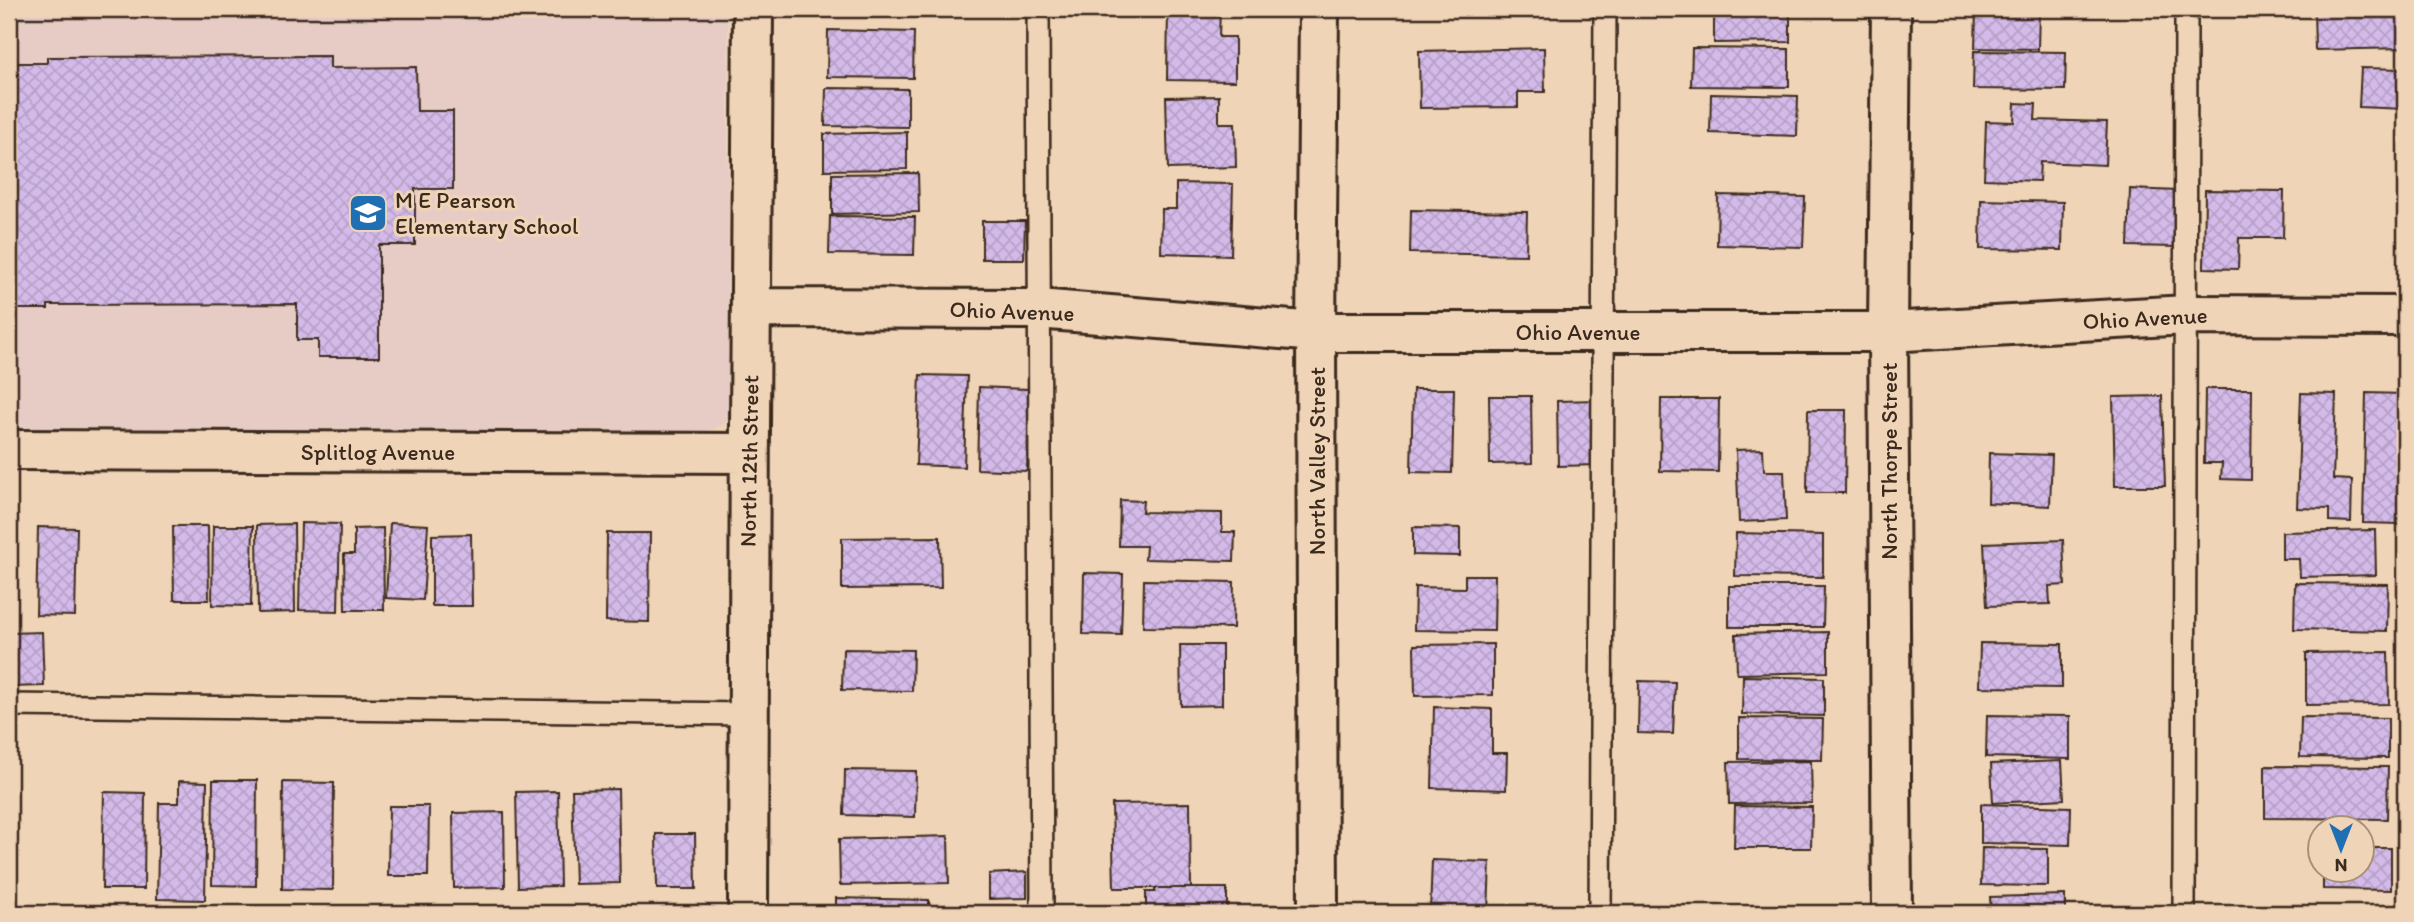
<svg xmlns="http://www.w3.org/2000/svg" width="2414" height="922" font-family="Itim,sans-serif">
	<style>
		.built { fill: #e7ccc6 }
		.building { fill: url(#building-cross-hatch); stroke: #3b2a1e; stroke-width: 2 }
		.lines { fill: none; stroke-linecap: round; stroke-linejoin: round }
		.service-casing { stroke: #3b2a1e; stroke-width: 26 }
		.minor-casing { stroke: #3b2a1e; stroke-width: 44 }
		.service { stroke: #f0d4b7; stroke-width: 21 }
		.minor { stroke: #f0d4b7; stroke-width: 38 }
		.labels { text-anchor: middle; stroke-width: 6; stroke-linejoin: round; paint-order: stroke }
		.poi-label { font-size: 23px; fill: #3b2a1e; stroke: #f0d4b7; text-anchor: start }
		.street-label { font-size: 23px; fill: #3b2a1e; stroke: #f0d4b7 }
	</style>
	<defs>
		<pattern id="building-cross-hatch" width="8" height="8" patternUnits="userSpaceOnUse" patternTransform="scale(1.75)"><rect width="8" height="8" fill="#d3bae8"/><path d="M0 0l8 8M0 8l8-8" fill="none" stroke="#b6a0c7"/></pattern>
	</defs>
	<rect width="100%" height="100%" fill="#f0d4b7"/>
	<filter id="ink" filterUnits="userSpaceOnUse"><feTurbulence type="fractalNoise" baseFrequency=".0143" numOctaves="2"/><feDisplacementMap in="SourceGraphic" scale="14" xChannelSelector="R" yChannelSelector="G"/><feConvolveMatrix kernelMatrix="1 2 1 2 8 2 1 2 1" color-interpolation-filters="sRGB"/></filter>
	<g filter="url(#ink)">
		<path class="built" d="M9,9H728V418L724,424L709,431L9,428Z"/>
		<path class="building" d="M1168,9H1220L1219,37H1235V81L1167,80Z
			M1714,9H1790V42L1714,43Z
			M1976,9L2039,10L2038,49L1975,48Z
			M2314,9H2405V48L2315,50Z
			M828,30L914,32L913,78L827,77Z
			M1544,48L1545,92H1518V107L1420,108L1419,51Z
			M1692,48L1789,49V87L1691,86Z
			M1974,51L2066,52L2065,90L1973,89Z
			M330,56V68L416,67L417,111H453V189H415V245H379V357H318V340H297V304L48,305V309H9V63H47V57Z
			M2361,68L2405,69V109L2359,107Z
			M826,88L908,89V127L825,126Z
			M1711,94L1798,96L1797,136L1710,133Z
			M1219,96V123H1235L1236,167L1168,169L1166,97Z
			M2015,103L2036,104L2035,120L2107,122L2105,165L2040,162L2039,181L1984,179L1986,121L2014,122Z
			M907,132V169L824,170V134Z
			M918,173L919,212L832,214V174Z
			M1176,183L1233,184L1231,255L1161,253L1162,209H1176Z
			M2130,189L2178,191L2176,247L2128,246Z
			M2205,190L2284,191L2283,238H2239L2238,269L2204,268Z
			M1718,195L1805,197L1803,247L1717,245Z
			M1981,200L2063,202L2062,250L1980,249Z
			M1411,210L1527,212L1526,255L1410,253Z
			M830,216L915,217L914,255L829,254Z
			M982,221H1025L1024,259H982Z
			M920,375L967,376L964,467L916,465Z
			M979,387L1029,389L1027,471L977,469Z
			M1413,389H1454L1452,473L1411,472Z
			M2205,389H2252L2251,480L2221,479L2222,463H2204Z
			M2301,393L2336,394L2333,479L2352,480L2351,522L2329,521V509L2297,508Z
			M2366,393L2405,394V486H2401L2400,524L2363,523Z
			M1489,396H1531L1532,463L1490,464Z
			M2162,396L2165,486H2115L2113,397Z
			M1661,399H1719L1718,472L1660,471Z
			M1598,400L1599,465L1558,466L1557,401Z
			M1808,410H1846L1845,493H1807Z
			M1763,449L1764,471H1784L1786,520L1739,522L1736,450Z
			M1989,453L2052,455L2050,506L1988,503Z
			M1120,500L1143,501L1142,512L1222,513V532H1235L1234,561L1145,559L1146,546H1119Z
			M301,523L340,524L338,611L299,610Z
			M390,523L428,525L423,600L386,598Z
			M294,524L295,612L258,613L257,525Z
			M173,526H208L209,600H174Z
			M213,526H253L251,606L212,605Z
			M38,527L77,528L75,616L36,615Z
			M1413,527L1460,528V556L1413,555Z
			M383,528L384,610H345L344,554H354V529Z
			M2375,530L2376,575L2300,577L2299,559H2282V532Z
			M607,533H650L649,622L606,621Z
			M1736,533L1823,535V577L1735,576Z
			M471,534L472,606H432V535Z
			M940,537L941,588L842,589V538Z
			M2063,540L2065,585L2049,586L2050,604L1987,606L1984,543Z
			M1084,573L1123,574L1121,635L1083,634Z
			M1465,575H1495L1494,631L1414,630L1415,587L1465,588Z
			M1144,580L1234,582L1233,628L1143,627Z
			M2295,583L2388,584L2387,631L2294,629Z
			M1729,586H1824L1823,627H1729Z
			M42,632L44,686L9,687V633Z
			M1828,632V672L1737,674L1736,634Z
			M1980,643L2062,644V688L1979,687Z
			M1493,644V695L1415,696L1414,645Z
			M1180,645H1222V705L1181,706Z
			M843,649L913,650L912,691L842,690Z
			M2388,652L2389,704L2306,705V653Z
			M1743,676L1824,678V716L1742,714Z
			M1639,681L1675,682L1673,734L1638,733Z
			M1434,707L1492,709V753H1507L1506,790L1432,788Z
			M1987,715L2070,716V759L1986,757Z
			M2301,717L2388,718V758L2300,757Z
			M1739,718L1823,719L1822,760L1739,759Z
			M1811,761L1812,803L1729,804L1728,762Z
			M2062,761L2064,799L1993,803L1991,764Z
			M2265,766L2388,767L2387,819L2265,818Z
			M845,770L916,771L915,817L844,815Z
			M213,780H257L256,886L212,885Z
			M179,781L207,782L205,900L157,899L159,803H179Z
			M283,782L334,783L333,890L282,889Z
			M618,789L620,883L575,884L572,790Z
			M558,791L560,886L518,887L516,792Z
			M104,792L145,793L144,889H102Z
			M1190,803L1191,888H1114L1112,804Z
			M1981,804L2071,807L2070,845L1981,843Z
			M389,806H429L428,876H388Z
			M1735,806L1812,807L1811,848H1734Z
			M504,812L505,887L454,888L453,813Z
			M656,834H695L696,889H657Z
			M948,836L949,883L840,885L839,839Z
			M9,838L11,886H9Z
			M1982,848L2048,849V886L1981,885Z
			M2362,848H2391V890L2323,889V870H2362Z
			M1432,860L1490,862L1488,913H1430Z
			M1027,872V898L989,899V874Z
			M1155,888H1227V913H1146V892H1155Z
			M2065,895V913H1991L1990,897Z
			M836,898L929,900V913H836Z"/>
		<g class="lines">
			<g class="service-casing">
				<path id="service" d="M1038,9L1042,913
					M9,705L747,714
					M1600,913L1605,9
					M2184,913L2186,9"/>
			</g>
			<g class="minor-casing">
				<path id="minor" d="M1891,9L1888,332L1892,913
					M751,308L1038,309L1316,332H1888L2187,315L2405,316
					M9,450L748,453
					M748,913C747,612 752,310 753,9
					M1318,913L1316,332L1319,9"/>
			</g>
			<use href="#service" class="service"/>
			<use href="#minor" class="minor"/>
		</g>
	</g>
	<defs>
		<g id="school-square" transform="scale(2.0125)"><rect x="-9" y="-9" width="18" height="18" rx="4" fill="#1f6fb2" stroke="#f0d4b7"/><path d="M0-5L7-2L0 1L-7-2ZM-4 1L0 2.5L4 1V4Q0 6-4 4Z" fill="#fff"/></g>
	</defs>
	<g fill-rule="evenodd">
		<use href="#school-square" x="368" y="213"/>
	</g>
	<g class="labels">
		<g class="poi-label">
			<text x="395" y="208">M E Pearson<tspan x="395" dy="26">Elementary School</tspan></text>
		</g>
		<g class="street-label">
			<text transform="translate(1012 311) rotate(2)" y="8">Ohio Avenue</text>
			<text transform="translate(2145 318) rotate(-3)" y="8">Ohio Avenue</text>
			<text x="1578" y="340">Ohio Avenue</text>
			<text x="378" y="460">Splitlog Avenue</text>
			<text transform="translate(749 461) rotate(-89)" y="8">North 12th Street</text>
			<text transform="translate(1317 461) rotate(-90)" y="8">North Valley Street</text>
			<text transform="translate(1889 461) rotate(-90)" y="8">North Thorpe Street</text>
		</g>
	</g>
	<rect width="2414" height="922" fill="none" stroke="#f0d4b7" stroke-width="35"/>
	<rect x="18" y="18" width="2379" height="887" fill="none" stroke="#3b2a1e" stroke-width="2.5" filter="url(#ink)"/>
	<g transform="translate(2341 849) rotate(180)"><circle r="33" fill="#f0d4b7" stroke="#a8907a" stroke-width="2"/>
	<path d="M0-5L12 26L0 18L-12 26Z" fill="#1f6fb2"/>
	<text y="-10" font-size="19" font-weight="bold" text-anchor="middle" fill="#3b2a1e">N</text>
	</g>
</svg>
